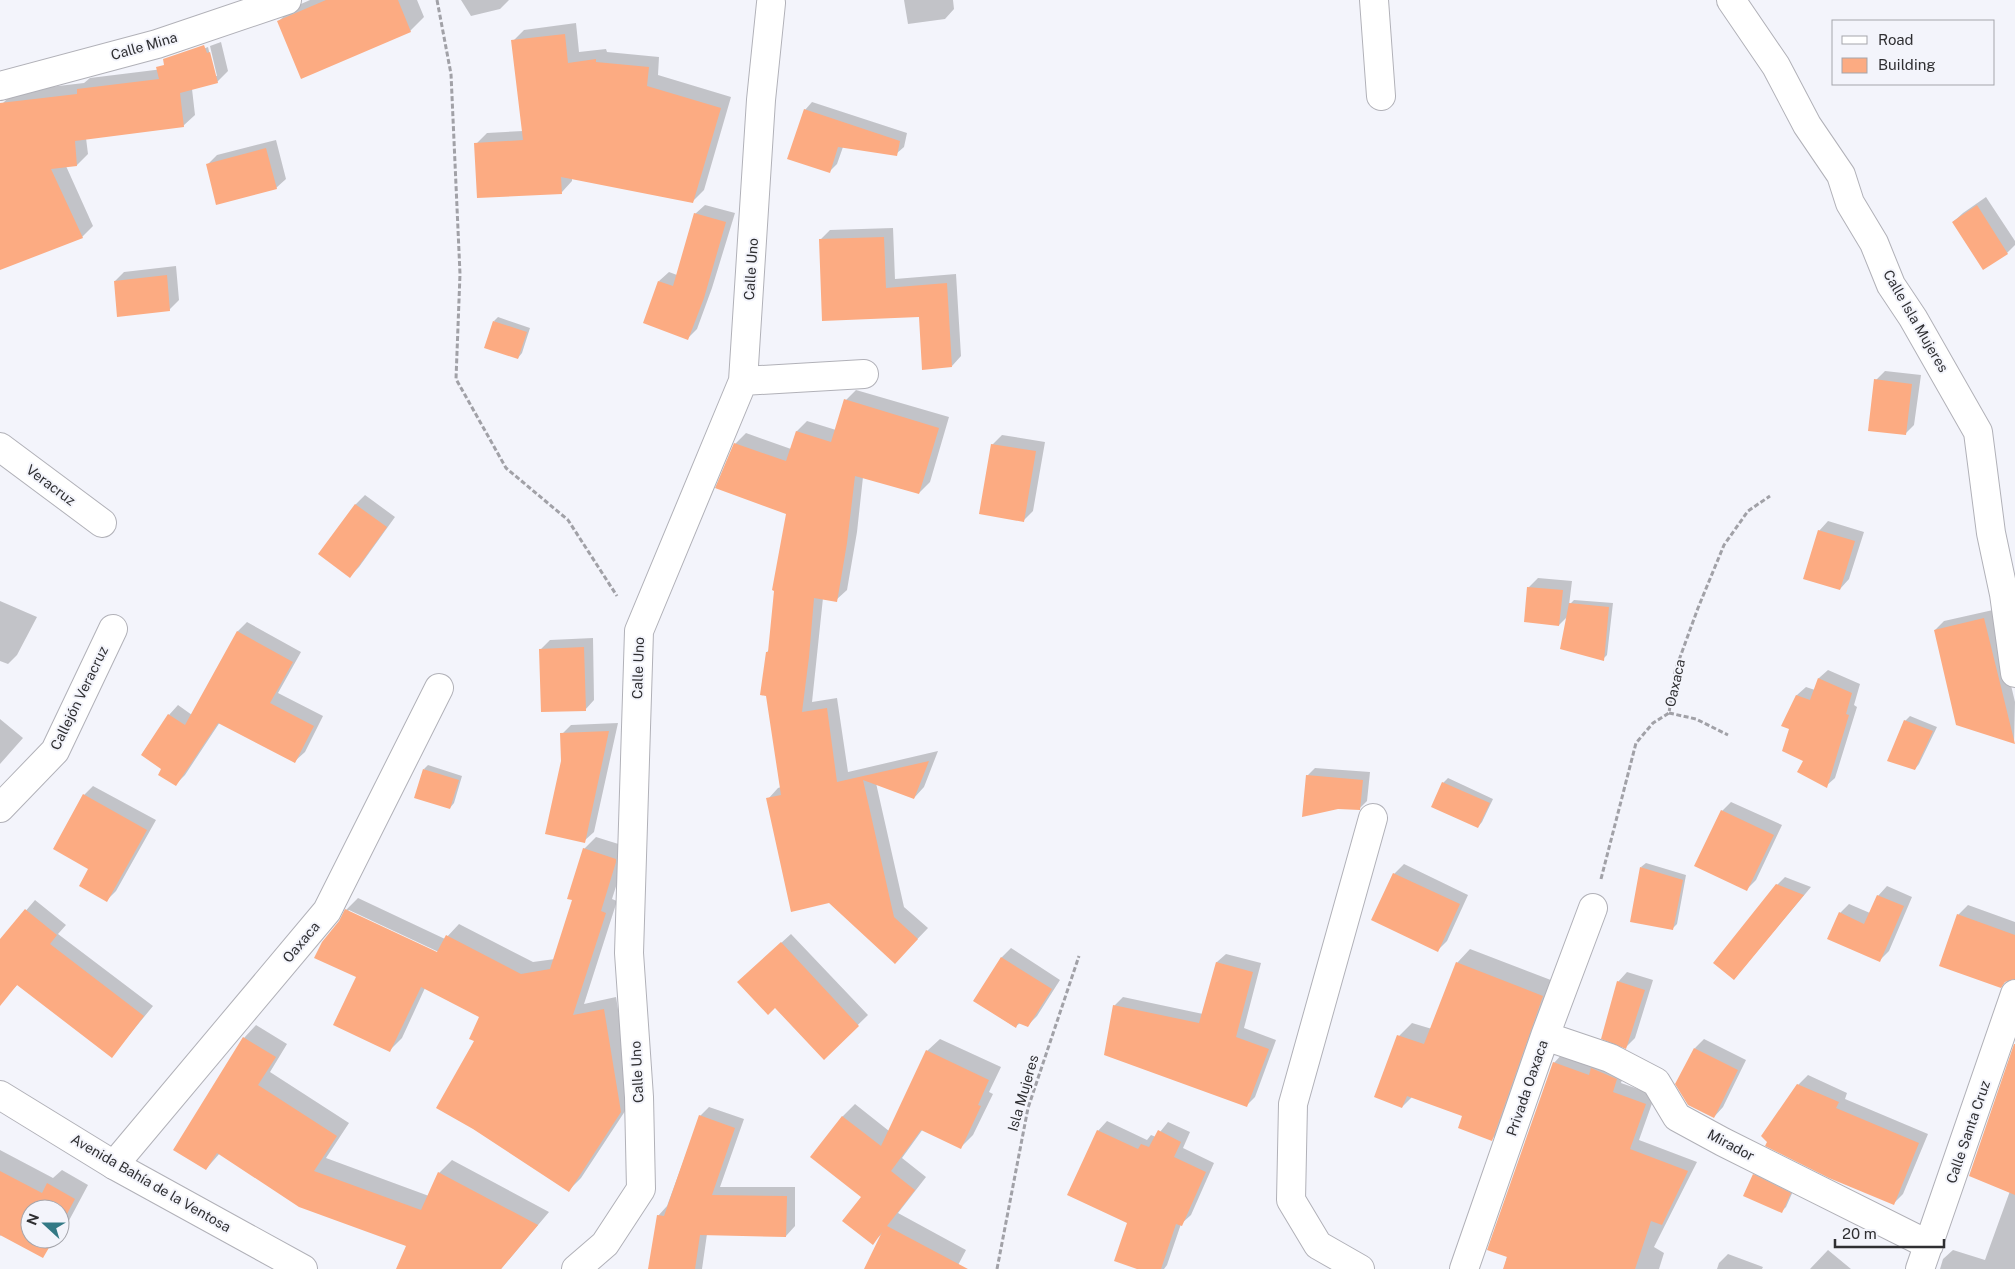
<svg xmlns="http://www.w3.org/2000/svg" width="2015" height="1269" font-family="'Public Sans',sans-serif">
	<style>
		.shadow { fill: #0003; fill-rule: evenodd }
		.building { fill: #fcab82 }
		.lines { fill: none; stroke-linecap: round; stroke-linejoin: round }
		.minor-casing { stroke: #b1b1b8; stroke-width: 30 }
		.major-casing { stroke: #b1b1b8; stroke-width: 30 }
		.path { stroke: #a1a1a7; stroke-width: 3; stroke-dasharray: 5 2.5; stroke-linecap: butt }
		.minor { stroke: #fff; stroke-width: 28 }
		.major { stroke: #fff; stroke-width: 28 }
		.labels { text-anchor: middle; stroke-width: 4; stroke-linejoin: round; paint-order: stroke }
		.street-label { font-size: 14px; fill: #2f2f32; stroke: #f3f4fb }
	</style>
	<rect width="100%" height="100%" fill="#f3f4fb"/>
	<path class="shadow" d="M310,0H417L424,17L410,31L278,22L292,8Z
		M461,0H509L500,9L471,16Z
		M904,0H953L954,9L945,19L908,24Z
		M576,23L579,52L606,49L607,52L659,57L658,75L731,97L704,190L693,201L572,178V181L562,192L476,144L487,133L523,131L513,41L524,30Z
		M221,42L228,71L217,82L192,89L195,115L183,126L86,138L88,154L77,165L66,166L93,226L82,237L0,269V107L3,103L15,91L84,83L90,78L163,69L171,62L208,47L215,76H217L210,46Z
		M812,102L907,133L904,147L896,154L843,147L837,164L829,172L805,110Z
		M276,140L286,179L276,188L207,165L217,155Z
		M1986,197L2015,241V245L2007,253L1953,222L1963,213Z
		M705,205L735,213L712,288L697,329L688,338L659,281L669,272L677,275L695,214Z
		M893,228L895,279L956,274L961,356L952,366L920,316L820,240L830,230Z
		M176,266L179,300L169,310L115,281L124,272Z
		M498,317L530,328L522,353L518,358L494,321Z
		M1885,371L1921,375L1914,425L1905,434L1876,380Z
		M856,390L949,417L930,482L919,493L863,477L857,532L847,590L836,600L823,598L812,702L837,698L848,772L938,751L924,787L914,798L876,783L904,907L928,928L905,952L768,799L778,788L781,787L767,652L769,650L787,513L735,444L746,433L791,449L797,431L807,421L836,430L846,400Z
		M1002,435L1045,442L1033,511L1023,521L992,445Z
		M365,495L395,517L359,567L350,576L320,554L356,504Z
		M1828,521L1864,532L1849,579L1840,589L1819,531Z
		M1538,578L1572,581L1569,605L1574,600L1613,603L1607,655L1603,659L1568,616L1559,625L1528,588Z
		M0,601L37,617L17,655L8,664L0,661Z
		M1993,610L2015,702L2014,743L1935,630L1944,621Z
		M247,622L301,652L278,693L323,716L305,752L295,761L220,722L185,775L176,784L163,769L142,754L169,715L178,705L192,715L238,631Z
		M593,638L594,700L585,710L541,649L550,640Z
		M1828,670L1860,684L1854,705L1857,707L1835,778L1826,786L1805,761L1790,728L1783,725L1797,695L1806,687L1815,690L1819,678Z
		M1910,716L1937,727L1919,764L1915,769L1905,721Z
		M0,719L23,738L0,764Z
		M618,723L594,832L584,841L563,761L562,734L571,725Z
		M428,765L462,776L454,803L450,808L424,769Z
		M1315,768L1370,772L1367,801L1359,809L1307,776Z
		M1448,778L1493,799L1482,822L1478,827L1443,783Z
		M93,786L156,820L116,891L107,900L90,869L84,795Z
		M1731,802L1782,825L1756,880L1747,889L1722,811Z
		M596,837L628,847V849L612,899L617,901L584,1004L616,997L633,1099L581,1178L569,1190L476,1041L481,1016L425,988L402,1038L390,1050L357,977L340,922L346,910L358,898L445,939L459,924L533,962L555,959L574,899L584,849ZM349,910L443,954L442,956L347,912Z
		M1646,863L1686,875L1677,924L1672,929L1641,867Z
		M1404,864L1468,895L1447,941L1438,950L1394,874Z
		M1785,877L1811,887L1734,979L1777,885Z
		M1887,886L1912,897L1889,951L1880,960L1840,913L1849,904L1870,913L1878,896Z
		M35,900L66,925L58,934L153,1006L112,1056L18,984L8,994L0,988V941Z
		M1968,905L2015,922V978L1958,915Z
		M791,934L868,1015L824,1058L748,973Z
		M1011,948L1060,980L1037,1016L1027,1026L1020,1023L1015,1027L975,1001L1002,957Z
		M1470,949L1556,982L1505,1126L1492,1139L1464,1115L1412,1097L1402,1107L1399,1036L1412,1023L1432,1029L1457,963Z
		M1226,954L1261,963L1244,1028L1276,1040L1255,1097L1246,1106L1114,1006L1123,997L1203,1014L1217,962Z
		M1627,972L1653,980L1635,1038L1626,1047L1618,982Z
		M256,1025L287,1044L270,1072L349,1123L326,1158L429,1196L439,1173L452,1160L549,1212L501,1269H397L407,1245L220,1153L206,1169L244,1038Z
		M940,1039L1001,1067L989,1092L993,1094L973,1135L961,1147L923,1129L902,1158L926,1177L898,1213L966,1250L956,1269H865L883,1233L872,1243L863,1197L812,1157L843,1116L855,1104L889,1131L927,1051Z
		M1704,1039L1746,1060L1723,1107L1714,1117L1695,1048Z
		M2015,1046V1269H1940L1943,1259L1953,1250L1985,1260L2010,1191Z
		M1563,1053L1625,1070L1621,1083L1655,1095L1639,1140L1697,1162L1654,1247L1664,1253L1659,1269H1504L1554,1063Z
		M1808,1075L1847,1093L1845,1099L1928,1134L1903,1194L1894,1203L1798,1085Z
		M709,1107L744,1119L720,1187H795V1226L786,1236L707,1234L702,1269H649L658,1216L667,1206L700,1116Z
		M1107,1121L1147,1140L1151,1135L1156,1137L1168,1122L1190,1132L1183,1148L1214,1163L1191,1215L1181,1224L1167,1265L1164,1269H1141L1129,1223L1098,1131Z
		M0,1150L53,1178L62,1170L88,1185L65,1228L60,1233V1209H30V1227L7,1229L0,1236Z
		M1758,1171L1794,1189L1786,1207L1782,1211L1754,1175Z
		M1828,1250L1851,1269H1810Z
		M1728,1254L1763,1267L1762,1269H1717L1719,1263Z"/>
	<path class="building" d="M326,0H398L411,32L301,79L277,21Z
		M565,34L568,63L596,59V62L649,67L647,86L721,108L693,203L561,177L562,194L477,198L474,143L523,140L511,40Z
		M204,45L207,53L210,52L218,83L180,93L184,127L75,141L77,166L51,169L83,238L0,270V103L77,94V89L159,79L156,67L164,65L163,59Z
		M804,109L900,141L897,156L838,147L830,173L787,159Z
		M266,148L277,189L216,205L206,164Z
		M1977,205L2008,254L1983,270L1952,222Z
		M694,213L726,222L704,298L688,340L643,323L658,281L673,286Z
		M884,237L886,288L947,283L952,367L922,370L919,317L822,321L819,239Z
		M167,275L170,311L117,317L114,281Z
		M493,321L527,332L518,359L484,348Z
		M1874,379L1912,384L1906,435L1868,431Z
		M844,399L939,428L919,494L855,476L847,543L837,602L814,598L809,657L802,712L827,708L837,782L929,761L914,799L863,780L894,917L918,939L895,964L829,903L791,912L766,798L781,795L766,696L760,695L766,652H768L774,591L772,590L786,514L715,488L734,443L786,461L796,431L831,442Z
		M991,444L1036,451L1024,522L979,514Z
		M355,504L387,527L350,578L318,554Z
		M1818,530L1855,541L1840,590L1803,579Z
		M1527,587L1563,590L1559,626L1524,622Z
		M1569,603L1609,607L1604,661L1560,649Z
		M1984,618L2015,744L1956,725L1934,630Z
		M237,631L293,662L270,703L314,726L295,763L218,723L176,786L158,775L161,769L141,755L168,714L185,725Z
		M584,647L586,711L541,712L539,649Z
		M1818,678L1852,693L1846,714L1849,715L1827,788L1797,772L1803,761L1782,751L1789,729L1781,726L1796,695L1810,700Z
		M1904,720L1933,731L1915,770L1887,761Z
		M609,731L585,843L545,834L561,761L560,733Z
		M423,769L459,780L450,809L414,798Z
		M1306,775L1363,780L1360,810L1338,809L1302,817Z
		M1442,782L1490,803L1478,828L1431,807Z
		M83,794L147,830L107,902L79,886L88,869L53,849Z
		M1721,810L1774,835L1747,891L1694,866Z
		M583,848L616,859V862L601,911L606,913L573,1015L604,1009L621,1112L569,1192L473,1129L436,1108L474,1041L469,1039L479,1017L421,987L390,1052L333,1025L356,977L314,958L322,942L339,921L345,909L437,952L446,935L521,974L550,969L572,900L567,899Z
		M1640,867L1683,880L1673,930L1630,922Z
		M1393,873L1460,904L1438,952L1371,920Z
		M1776,884L1804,895L1734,980L1713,963Z
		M1877,895L1904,906L1880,962L1827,939L1839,912L1864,924Z
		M25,909L57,935L50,944L144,1016L112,1058L17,985L0,1006V939Z
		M1957,914L2015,935V979L2005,982L2001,988L1939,966Z
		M781,942L859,1026L824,1060L775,1008L768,1015L737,982Z
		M1001,957L1052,989L1028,1027L1018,1023L1016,1028L973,1001Z
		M1216,962L1253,972L1236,1037L1269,1049L1247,1107L1104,1055L1113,1005L1199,1023Z
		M1456,962L1543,996L1492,1141L1458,1128L1462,1116L1407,1096L1402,1108L1374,1097L1397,1035L1424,1044Z
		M1617,981L1645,990L1626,1049L1601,1039Z
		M243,1037L276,1057L258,1085L337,1136L314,1171L421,1210L438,1172L538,1225L501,1269H396L406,1246L299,1207L217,1153L206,1170L173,1150Z
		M2014,1044H2015V1195L1969,1176Z
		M1694,1048L1738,1070L1714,1118L1688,1105L1675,1084Z
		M926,1050L989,1080L978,1105L981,1106L961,1149L921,1130L891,1171L915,1190L887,1226L968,1269H864L882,1232L873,1245L842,1221L861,1197L810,1157L842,1116L881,1146Z
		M1553,1062L1589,1075L1591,1068L1617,1079L1613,1092L1646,1104L1630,1149L1688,1171L1662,1225L1651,1221L1635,1269H1503L1507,1257L1487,1250Z
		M1797,1084L1839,1102L1836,1108L1919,1143L1894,1205L1829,1178L1765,1146L1767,1142L1761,1136Z
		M699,1115L735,1128L712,1195L787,1196L786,1237L700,1235L695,1269H648L657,1215L664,1216Z
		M1097,1130L1138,1149L1141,1144L1149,1147L1158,1130L1181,1142L1174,1157L1206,1172L1182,1226L1176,1224L1161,1269H1137L1114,1261L1127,1223L1067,1195Z
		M0,1171L42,1193L47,1183L75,1199L60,1227V1209H30V1239H54L43,1258L0,1235Z
		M1753,1174L1791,1193L1782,1213L1743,1196Z"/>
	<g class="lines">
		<g class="minor-casing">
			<path id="minor" d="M1374,0L1381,96
				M1731,0L1776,66L1807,125L1841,175L1850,203L1874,243L1891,285L1913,318L1978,432L1991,533L2004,594L2015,673
				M0,86L157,44L287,0
				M743,381L864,374
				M0,447L102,523
				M0,808L55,751L113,629
				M1545,1036L1610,1058L1656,1082L1677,1117L1723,1142L1929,1245
				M114,1165L327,911L439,688
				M576,1269L605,1244L641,1189L639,1097L629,953L639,631L743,381L761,100L771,3
				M1360,1269L1318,1245L1291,1200L1293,1104L1373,818
				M1464,1269L1545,1036L1593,908
				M1920,1269L2015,994"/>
		</g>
		<g class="major-casing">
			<path id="major" d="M0,1095L114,1165L303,1269"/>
		</g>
		<path class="path" d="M437,0L451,74L460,274L456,379L506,468L568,520L617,596
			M1669,713L1696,719L1728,735
			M1601,879L1636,743L1653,723L1669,713L1675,671L1698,608L1724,545L1748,511L1770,496
			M997,1269L1028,1108L1079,956"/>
		<use href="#minor" class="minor"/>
		<use href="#major" class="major"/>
	</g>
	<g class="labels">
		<g class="street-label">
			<text transform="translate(144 46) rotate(-16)" y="5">Calle Mina</text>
			<text transform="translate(751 269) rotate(-86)" y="5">Calle Uno</text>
			<text transform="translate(1916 321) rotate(60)" y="5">Calle Isla Mujeres</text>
			<text transform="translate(51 485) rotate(37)" y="5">Veracruz</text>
			<text transform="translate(638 668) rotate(-88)" y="5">Calle Uno</text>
			<text transform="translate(1675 683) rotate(-77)" y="5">Oaxaca</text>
			<text transform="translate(79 698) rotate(-64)" y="5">Callejón Veracruz</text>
			<text transform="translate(301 942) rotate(-50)" y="5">Oaxaca</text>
			<text transform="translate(637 1072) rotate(-93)" y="5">Calle Uno</text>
			<text transform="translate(1527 1088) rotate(-71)" y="5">Privada Oaxaca</text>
			<text transform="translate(1023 1093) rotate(-74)" y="5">Isla Mujeres</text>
			<text transform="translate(1968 1132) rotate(-71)" y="5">Calle Santa Cruz</text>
			<text transform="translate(1731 1145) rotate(28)" y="5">Mirador</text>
			<text transform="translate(151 1183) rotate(30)" y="5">Avenida Bahía de la Ventosa</text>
		</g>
	</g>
	<rect x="1832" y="20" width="162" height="65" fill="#f3f4fb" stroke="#a5a5ab"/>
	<rect x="1842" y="36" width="25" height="8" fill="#ffffff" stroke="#a5a5ab"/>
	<text x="1878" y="45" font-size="15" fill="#2f2f32">Road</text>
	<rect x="1842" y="58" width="25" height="15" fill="#fcab82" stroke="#a5a5ab"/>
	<text x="1878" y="70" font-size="15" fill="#2f2f32">Building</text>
	<g transform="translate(45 1224) rotate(291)"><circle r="24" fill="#f3f4fb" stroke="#a5a5ab"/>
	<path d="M0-4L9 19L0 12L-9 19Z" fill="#337985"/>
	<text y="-8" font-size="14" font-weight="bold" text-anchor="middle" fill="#2f2f32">N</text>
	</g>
	<path d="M1835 1239v8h109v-8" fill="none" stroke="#2f2f32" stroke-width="2.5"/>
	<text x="1842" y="1239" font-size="15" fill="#2f2f32" stroke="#f3f4fb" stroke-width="4" paint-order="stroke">20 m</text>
</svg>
